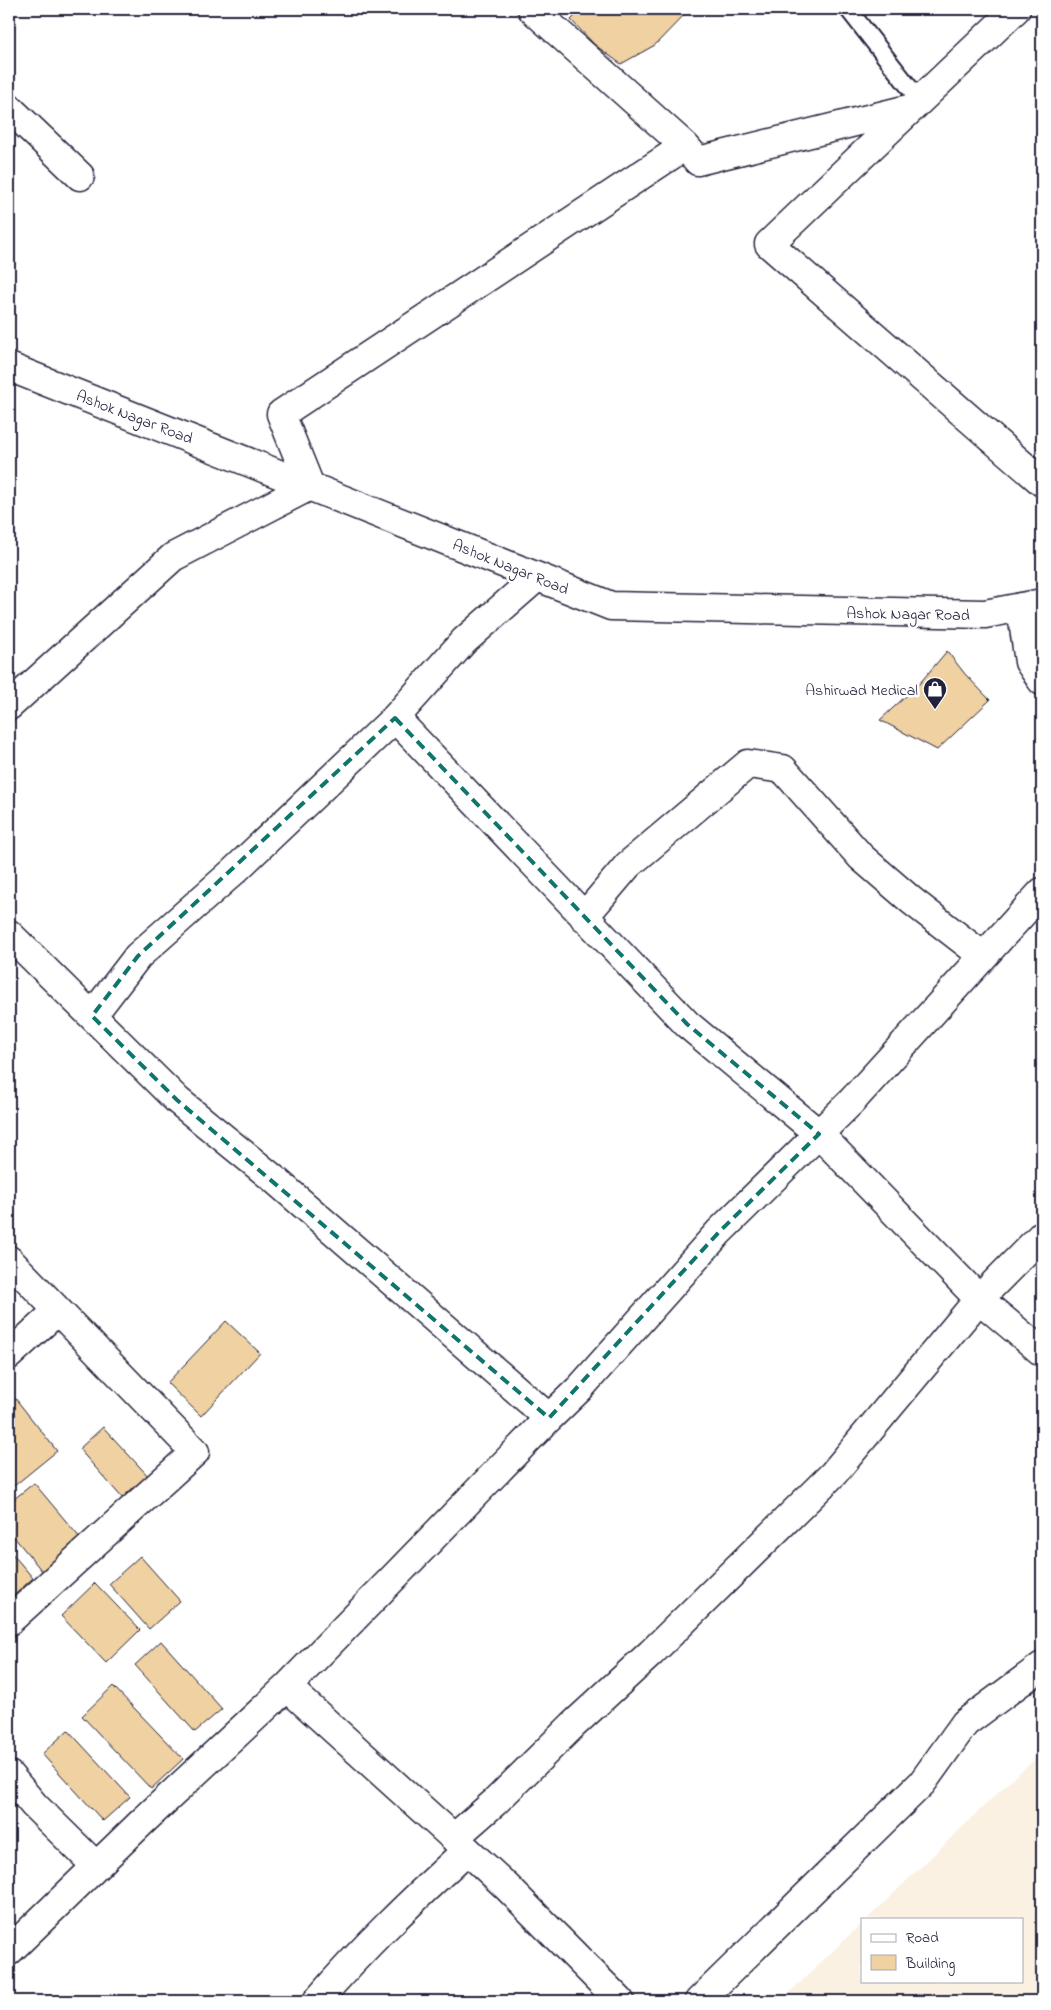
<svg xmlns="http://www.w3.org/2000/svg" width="1051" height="2010" font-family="'Indie Flower',sans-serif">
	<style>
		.built { fill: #faf1e3 }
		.building { fill: #efd1a2; stroke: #22223b }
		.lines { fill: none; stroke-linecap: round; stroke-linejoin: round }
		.service-casing { stroke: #22223b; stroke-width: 20 }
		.minor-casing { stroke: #22223b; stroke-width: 31 }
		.tertiary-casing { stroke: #22223b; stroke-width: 31 }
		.service { stroke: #fff; stroke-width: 16 }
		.minor { stroke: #fff; stroke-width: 28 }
		.tertiary { stroke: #fff; stroke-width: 28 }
		.marked { fill: none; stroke: #0f766e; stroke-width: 4; stroke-dasharray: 10 6; stroke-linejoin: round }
		.labels { text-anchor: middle; stroke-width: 5; stroke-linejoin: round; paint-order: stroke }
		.street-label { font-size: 16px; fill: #22223b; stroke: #fff }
		.poi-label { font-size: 16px; fill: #22223b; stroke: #fff; text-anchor: end }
	</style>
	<rect width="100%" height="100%" fill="#fff"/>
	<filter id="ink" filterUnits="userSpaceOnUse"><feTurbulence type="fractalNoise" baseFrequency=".02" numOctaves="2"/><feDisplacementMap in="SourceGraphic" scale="10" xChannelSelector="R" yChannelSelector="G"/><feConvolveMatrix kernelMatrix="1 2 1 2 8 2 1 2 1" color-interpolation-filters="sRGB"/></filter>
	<g filter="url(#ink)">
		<path class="built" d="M1042,1753V2001H781L862,1923V1981H1022V1919H867L1011,1780Z"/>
		<path class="building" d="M582,9H680L685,14L655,45L621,64L595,45L571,20Z
			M947,651L965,674L990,700L937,750L880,720L919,684Z
			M226,1321L260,1353L201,1416L167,1383Z
			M15,1398L57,1451L9,1490V1403Z
			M103,1427L150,1478L125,1501L79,1449Z
			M34,1483L81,1539L42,1571L9,1531V1503Z
			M9,1550L33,1578L9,1600Z
			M140,1556L180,1601L149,1629L109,1584Z
			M95,1583L140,1630L106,1663L61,1616Z
			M161,1641L222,1709L195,1732L135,1665Z
			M113,1686L183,1759L151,1789L82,1716Z
			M68,1730L130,1797L103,1821L42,1754Z"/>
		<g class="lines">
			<g class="service-casing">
				<path id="service" d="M848,9L920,101"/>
			</g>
			<g class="minor-casing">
				<path id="minor" d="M532,9L685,146
					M1016,9L769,244L1042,482
					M9,108L80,176
					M310,486L281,414L685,146L698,161L912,108
					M1021,607L1029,662L1042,681
					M395,718L687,1024L819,1134L979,1299L1042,1352
					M584,917L628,865L748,764L783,769L861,857L912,901L983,956
					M9,934L177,1100L274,1179L549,1418L580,1388L719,1232L850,1103L1042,892
					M92,1016L138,956L234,871L395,718L464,641L537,577
					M9,1260L195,1452L9,1621
					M9,1355L57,1311
					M549,1418L287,1687L454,1838L495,1802L573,1725L651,1653L833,1474L979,1299L1042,1235
					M9,1775L34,1805L96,1866
					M454,1838L507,1887L620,2001
					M9,1951L142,1822L287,1687
					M317,2001C363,1947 415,1898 467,1850
					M699,2001L922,1783L965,1723L1042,1666"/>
			</g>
			<g class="tertiary-casing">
				<path id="tertiary" d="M9,367L611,606L985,614L1042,603
					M9,706L173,557L310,486"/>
			</g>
			<use href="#service" class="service"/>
			<use href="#minor" class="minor"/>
			<use href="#tertiary" class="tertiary"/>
		</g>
	</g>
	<path class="marked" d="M395,718L687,1024L819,1134L719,1232L549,1418L177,1100L92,1016L138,956Z"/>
	<defs>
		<g id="shop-pin" transform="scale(1.25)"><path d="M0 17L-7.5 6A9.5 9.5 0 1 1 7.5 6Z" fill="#22223b" stroke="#fff"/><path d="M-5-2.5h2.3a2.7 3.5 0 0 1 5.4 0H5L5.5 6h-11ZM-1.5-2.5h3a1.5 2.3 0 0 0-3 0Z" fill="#fff"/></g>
	</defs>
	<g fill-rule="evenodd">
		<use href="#shop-pin" x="935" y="689"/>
	</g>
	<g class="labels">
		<g class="street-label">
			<text transform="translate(135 416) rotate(21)" y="6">Ashok Nagar Road</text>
			<text transform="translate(511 566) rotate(22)" y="6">Ashok Nagar Road</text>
			<text transform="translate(908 613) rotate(1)" y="6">Ashok Nagar Road</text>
		</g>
		<g class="poi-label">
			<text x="918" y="695">Ashirwad Medical</text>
		</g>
	</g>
	<rect width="1051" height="2010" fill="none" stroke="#fff" stroke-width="30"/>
	<rect x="15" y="15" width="1021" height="1980" fill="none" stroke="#22223b" stroke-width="2" filter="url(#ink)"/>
	<rect x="861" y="1918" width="162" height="65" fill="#ffffff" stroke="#a7a7b1"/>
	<rect x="871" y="1934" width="25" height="8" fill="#ffffff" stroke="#a7a7b1"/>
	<text x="906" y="1942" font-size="15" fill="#22223b">Road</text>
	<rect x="871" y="1955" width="25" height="15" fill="#efd1a2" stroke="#a7a7b1"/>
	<text x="906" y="1968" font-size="15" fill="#22223b">Building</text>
</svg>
